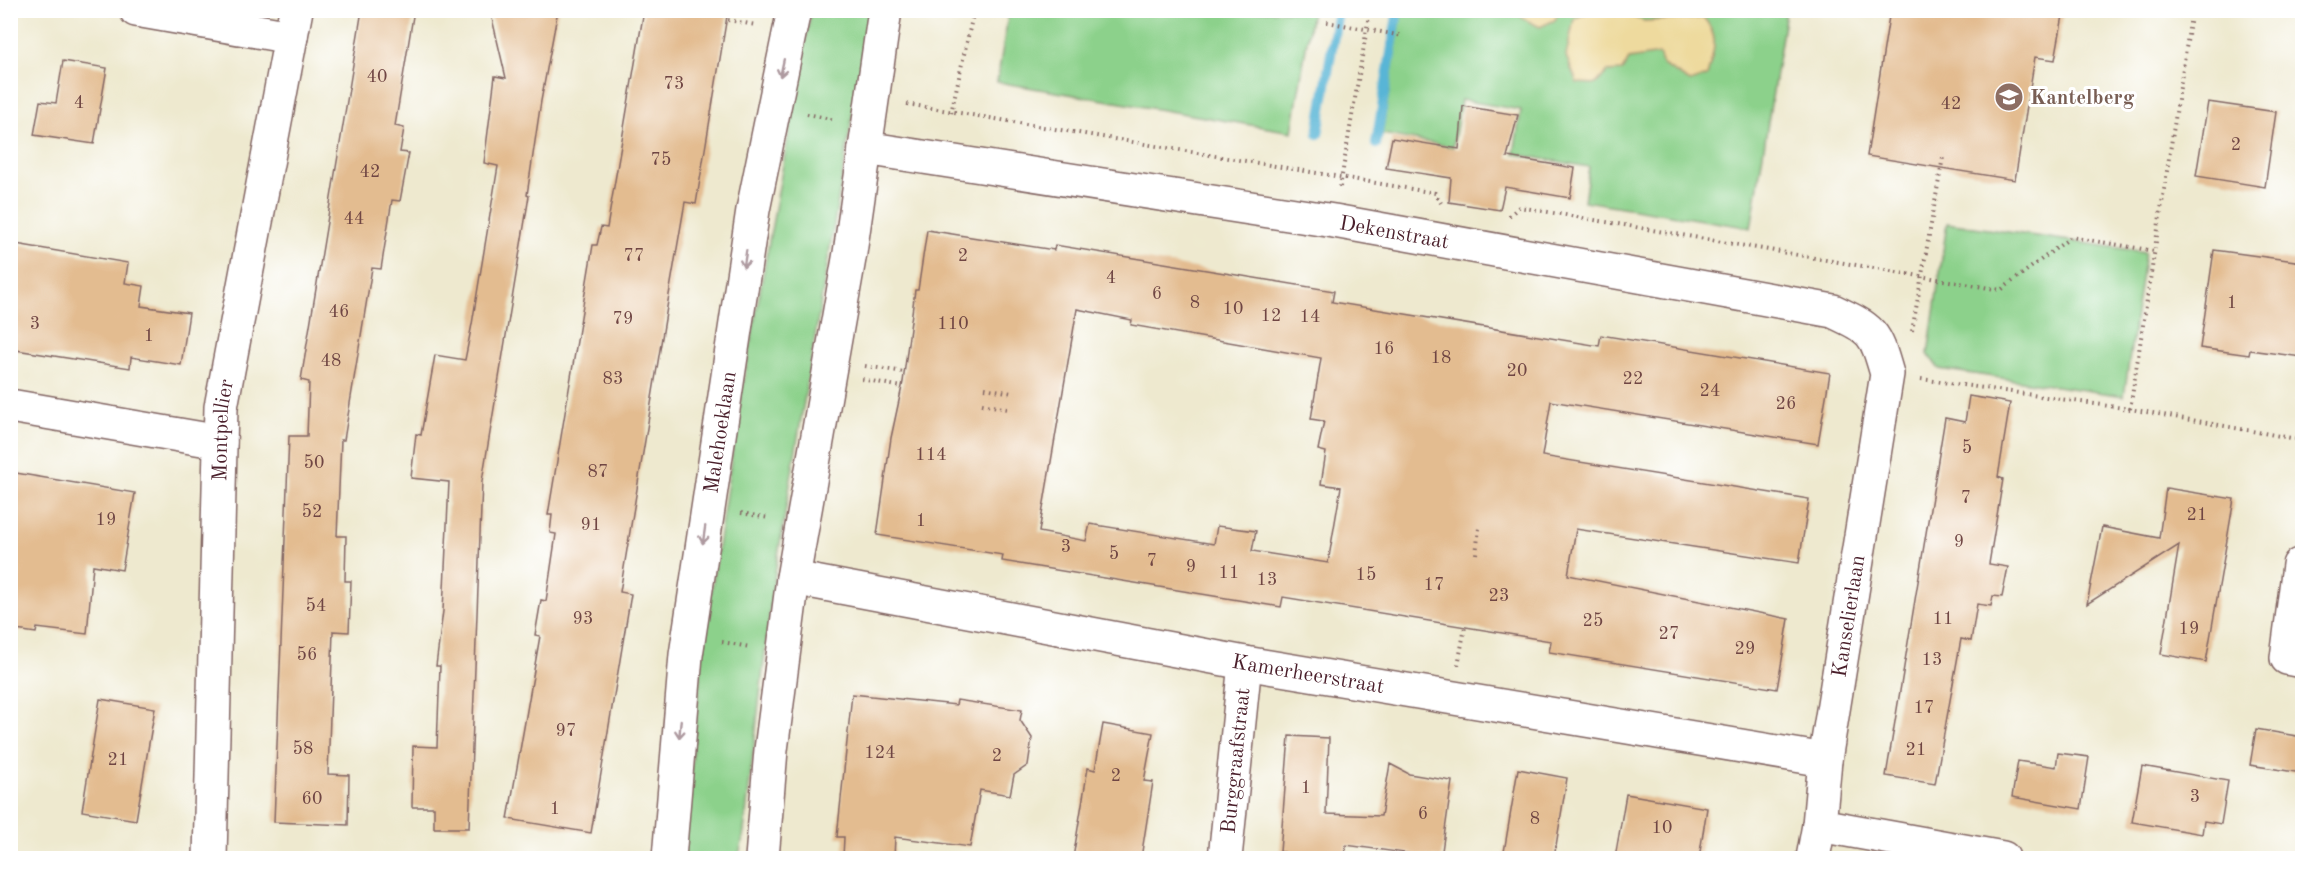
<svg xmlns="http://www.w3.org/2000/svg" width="2313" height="869" font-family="'Old Standard TT',serif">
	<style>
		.green { fill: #8cd18b; stroke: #6b785b; stroke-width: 1.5 }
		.sand { fill: #eeda9e; stroke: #9c7c64; stroke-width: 1.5 }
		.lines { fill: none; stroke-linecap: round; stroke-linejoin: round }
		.stream { stroke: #58b5d6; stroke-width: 10 }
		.building { fill: #e3bc90; fill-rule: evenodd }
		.minor-casing { stroke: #836664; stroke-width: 36 }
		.path { stroke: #836664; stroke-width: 4; stroke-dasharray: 1.5 4.5; stroke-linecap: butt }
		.minor { stroke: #fff; stroke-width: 33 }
		.oneway { stroke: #ae9aa0 }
		.labels { text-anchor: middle; stroke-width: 6; stroke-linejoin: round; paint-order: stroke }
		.number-label { font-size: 18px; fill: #704644 }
		.education-label { font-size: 21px; font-weight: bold; fill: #785e54; stroke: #fff; text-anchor: start }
		.street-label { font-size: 21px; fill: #4a1f2b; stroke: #fff }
	</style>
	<rect width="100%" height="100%" fill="#fff"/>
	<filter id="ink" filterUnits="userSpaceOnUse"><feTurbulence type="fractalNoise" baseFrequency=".0167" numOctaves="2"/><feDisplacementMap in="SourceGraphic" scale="12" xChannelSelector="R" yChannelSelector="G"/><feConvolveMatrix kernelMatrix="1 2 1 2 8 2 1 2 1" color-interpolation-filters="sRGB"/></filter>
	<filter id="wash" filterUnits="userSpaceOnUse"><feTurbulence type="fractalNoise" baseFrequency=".008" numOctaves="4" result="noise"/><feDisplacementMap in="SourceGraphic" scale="24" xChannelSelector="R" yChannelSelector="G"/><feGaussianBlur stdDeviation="1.35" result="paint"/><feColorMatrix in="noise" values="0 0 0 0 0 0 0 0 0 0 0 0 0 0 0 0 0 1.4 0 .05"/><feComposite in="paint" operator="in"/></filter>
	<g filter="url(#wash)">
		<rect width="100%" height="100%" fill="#eee9cf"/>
		<path class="green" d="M811,11H870L773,585L743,839L738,858H687L683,851L703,647L740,401Z
			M1009,11H1312L1292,132L997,82Z
			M1402,11H1786L1751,228L1584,201L1589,167L1514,154L1521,110L1461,100L1453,147L1382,134Z
			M1947,223L2145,252L2124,396L1939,369L1928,354Z"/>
		<path class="sand" d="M1513,11H1559L1555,20L1540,27L1526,20Z
			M1590,11H1617L1644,21L1704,18C1721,39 1713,52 1707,76L1690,82L1663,65L1659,54L1629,59L1622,71L1607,72L1596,84L1577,83L1566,56L1574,19Z"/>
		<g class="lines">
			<path class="stream" d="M1318,134L1338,10
				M1376,144L1398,10"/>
		</g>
		<g id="blocks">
			<path class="building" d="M362,10H414L395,126L404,128L400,152L409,153L400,201L392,200L381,269L372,268L344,440H341L337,536H346L345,581H351L349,632L333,631L328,774L349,775L348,825L274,822L289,436H307L309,382L301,380Z
				M490,10H558L541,101L527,195L529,196L482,481L469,828H434V807H412L413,746L437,747L440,666H436L443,611L449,482L411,478L416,434L421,435L435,355L465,360L472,324L498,166L484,163L495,76L506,78Z
				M644,10H728L696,204L685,202L669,295L620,592L631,594L591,833L508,819L540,636L535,635L541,600L546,601L556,534L550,533L552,515H548L593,245H597L601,227L607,228Z
				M1890,10H2064L2055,60L2035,57L2015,180L1867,156Z
				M63,61L107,68L94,144L34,135L40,101L56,103Z
				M2208,102L2276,112L2265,187L2196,176Z
				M1463,106L1518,115L1507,157L1575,168L1570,198L1505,187L1500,210L1449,202L1451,178L1386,168L1392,138L1459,149Z
				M927,230L1054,250L1055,245L1334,291L1332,302L1599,346L1601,335L1830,373L1818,444L1551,401L1542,456L1809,499L1799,563L1576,529L1568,575L1789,619L1777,689L1549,652L1551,641L1283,597L1281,607L1002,561L1003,555L877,535L891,438L903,382L915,290H918ZM1077,309L1132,320L1131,325L1321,358L1311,419L1324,421L1318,450L1326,452L1321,484L1341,487L1328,563L1252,551L1256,531L1217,526L1214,544L1090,524L1086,541L1039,532Z
				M16,244L128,263L125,283L144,286L141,306L189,313L181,365L131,357L130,368L10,349V278Z
				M2214,250L2302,262V357L2250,350L2249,355L2200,348Z
				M1969,396L2010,403L1998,477L2003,479L1989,564L2008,567L2002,597L1993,596L1991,606L1977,604L1971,641L1961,639L1935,784L1886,776L1945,418L1965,422Z
				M10,472L135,493L122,570L93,565L87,634L37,628L36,633L10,629Z
				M2166,488L2234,499L2206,662L2161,654L2179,545L2087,604L2102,527L2159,538Z
				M852,694L956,705L957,700L1022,710L1020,720L1032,738L1028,765L1014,775L1010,795L980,790L970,847L895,837L894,858H843L844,837H837Z
				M100,699L155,708L136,820L82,811Z
				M1103,724L1153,733L1144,781L1153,782L1141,858H1073L1088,768L1095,770Z
				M2256,729L2302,737V773L2250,765Z
				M1289,736L1329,738L1326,814L1381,816L1390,764L1409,774L1452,781L1441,858L1346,845L1345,857L1318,855L1317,858H1284V852H1280Z
				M2058,753L2089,757L2081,809L2012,797L2018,761L2056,767Z
				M2142,766L2228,781L2221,824L2204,821L2202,834L2132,822Z
				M1518,769L1567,778L1554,858H1503Z
				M1626,794L1707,808L1699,858H1615Z"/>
		</g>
	</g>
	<g filter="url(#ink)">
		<use href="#blocks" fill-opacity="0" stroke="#836664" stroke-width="1.5"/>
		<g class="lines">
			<g class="minor-casing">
				<g id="minor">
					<path d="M136,10L291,37"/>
					<path id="s1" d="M865,148L1334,221L1833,311C1873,330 1875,331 1887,374L1825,760L1819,825L1813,858"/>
					<path d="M10,406L220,442"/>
					<path d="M2299,565L2287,658L2302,661"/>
					<path id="s2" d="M793,578L1245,663L1825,760"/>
					<path d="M1819,825L2003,858"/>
					<path id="s3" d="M210,858L221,407L296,10"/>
					<path id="s4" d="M669,858L686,655L753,210L794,10"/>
					<path d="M762,858L771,750L793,578L850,253L885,10"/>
					<path id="s5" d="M1225,858L1245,663"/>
				</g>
			</g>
			<path class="path" d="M728,20L756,25
				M1327,22L1403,36
				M907,104L1435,193L1441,203
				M951,113L974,10
				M807,114L835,120
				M1340,187L1370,10
				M1509,216L1519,207L2001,290L2071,237L2154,251
				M1912,331L1943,157
				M865,366L904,372
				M862,379L902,387
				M1921,379L2130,409L2302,440
				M985,388L1012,393
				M982,404L1008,409
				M2130,409L2192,10
				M741,513L769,518
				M1476,554L1479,528
				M722,642L750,647
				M1458,665L1465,627"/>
			<use href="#minor" class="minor"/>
		</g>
		<defs><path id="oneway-shaft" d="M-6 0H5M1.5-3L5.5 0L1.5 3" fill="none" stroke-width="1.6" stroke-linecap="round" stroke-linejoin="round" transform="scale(1.5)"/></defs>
		<g class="oneway">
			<use href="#oneway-shaft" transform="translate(782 68) rotate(102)"/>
			<use href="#oneway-shaft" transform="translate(745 259) rotate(99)"/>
			<use href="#oneway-shaft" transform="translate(704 535) rotate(98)"/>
			<use href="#oneway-shaft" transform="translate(680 729) rotate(95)"/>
		</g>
	</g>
	<defs>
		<g id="school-disc" transform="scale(1.5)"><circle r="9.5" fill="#8d6e63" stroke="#fff"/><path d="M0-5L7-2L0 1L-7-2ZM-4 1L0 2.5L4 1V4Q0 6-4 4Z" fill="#fff"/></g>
	</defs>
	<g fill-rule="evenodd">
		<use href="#school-disc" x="2009" y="97"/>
	</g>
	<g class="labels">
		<g class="number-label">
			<text x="377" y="82">40</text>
			<text x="674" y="89">73</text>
			<text x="79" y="108">4</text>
			<text x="1951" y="109">42</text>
			<text x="2236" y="150">2</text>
			<text x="661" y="165">75</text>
			<text x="370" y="177">42</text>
			<text x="354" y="224">44</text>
			<text x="634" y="261">77</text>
			<text x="963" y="261">2</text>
			<text x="1111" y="283">4</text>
			<text x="1157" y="299">6</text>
			<text x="1195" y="308">8</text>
			<text x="2232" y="308">1</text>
			<text x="1233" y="314">10</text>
			<text x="339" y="317">46</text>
			<text x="1271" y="321">12</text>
			<text x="1310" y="322">14</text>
			<text x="623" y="324">79</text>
			<text x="35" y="329">3</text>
			<text x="953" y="329">110</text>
			<text x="149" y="341">1</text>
			<text x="1384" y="354">16</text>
			<text x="1441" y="363">18</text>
			<text x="331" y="366">48</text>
			<text x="1517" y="376">20</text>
			<text x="613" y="384">83</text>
			<text x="1633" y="384">22</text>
			<text x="1710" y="396">24</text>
			<text x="1786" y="409">26</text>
			<text x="1967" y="453">5</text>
			<text x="931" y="460">114</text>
			<text x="314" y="468">50</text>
			<text x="598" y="477">87</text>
			<text x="1966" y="503">7</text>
			<text x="312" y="517">52</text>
			<text x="2197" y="520">21</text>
			<text x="106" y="525">19</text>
			<text x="921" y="526">1</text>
			<text x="591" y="530">91</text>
			<text x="1959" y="547">9</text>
			<text x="1066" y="552">3</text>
			<text x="1114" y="559">5</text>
			<text x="1152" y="566">7</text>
			<text x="1191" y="572">9</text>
			<text x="1229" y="578">11</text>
			<text x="1366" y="580">15</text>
			<text x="1267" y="585">13</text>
			<text x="1434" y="590">17</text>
			<text x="1499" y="601">23</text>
			<text x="316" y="611">54</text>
			<text x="583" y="624">93</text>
			<text x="1943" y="624">11</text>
			<text x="1593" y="626">25</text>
			<text x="2189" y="634">19</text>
			<text x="1669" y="639">27</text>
			<text x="1745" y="654">29</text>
			<text x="307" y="660">56</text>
			<text x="1932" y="665">13</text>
			<text x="1924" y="713">17</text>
			<text x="566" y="736">97</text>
			<text x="303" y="754">58</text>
			<text x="1916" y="755">21</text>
			<text x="880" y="758">124</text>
			<text x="997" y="761">2</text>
			<text x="118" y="765">21</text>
			<text x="1116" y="781">2</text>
			<text x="1306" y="793">1</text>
			<text x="2195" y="802">3</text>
			<text x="312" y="804">60</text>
			<text x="555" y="814">1</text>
			<text x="1423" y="819">6</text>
			<text x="1535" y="824">8</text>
			<text x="1662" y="833">10</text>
		</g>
		<g class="education-label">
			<text x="2030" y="104">Kantelberg</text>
		</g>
		<g class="street-label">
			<text dy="7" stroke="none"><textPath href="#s1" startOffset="536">Dekenstraat</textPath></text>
			<text dy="7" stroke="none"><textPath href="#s3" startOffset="428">Montpellier</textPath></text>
			<text dy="7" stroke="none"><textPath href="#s4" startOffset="429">Malehoeklaan</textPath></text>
			<text transform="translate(1848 616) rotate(-81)" y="7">Kanselierlaan</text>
			<text dy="7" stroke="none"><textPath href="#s2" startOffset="524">Kamerheerstraat</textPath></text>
			<text dy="7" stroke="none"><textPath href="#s5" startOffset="98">Burggraafstraat</textPath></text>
		</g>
	</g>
	<rect width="2313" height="869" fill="none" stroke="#fff" stroke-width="36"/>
</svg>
